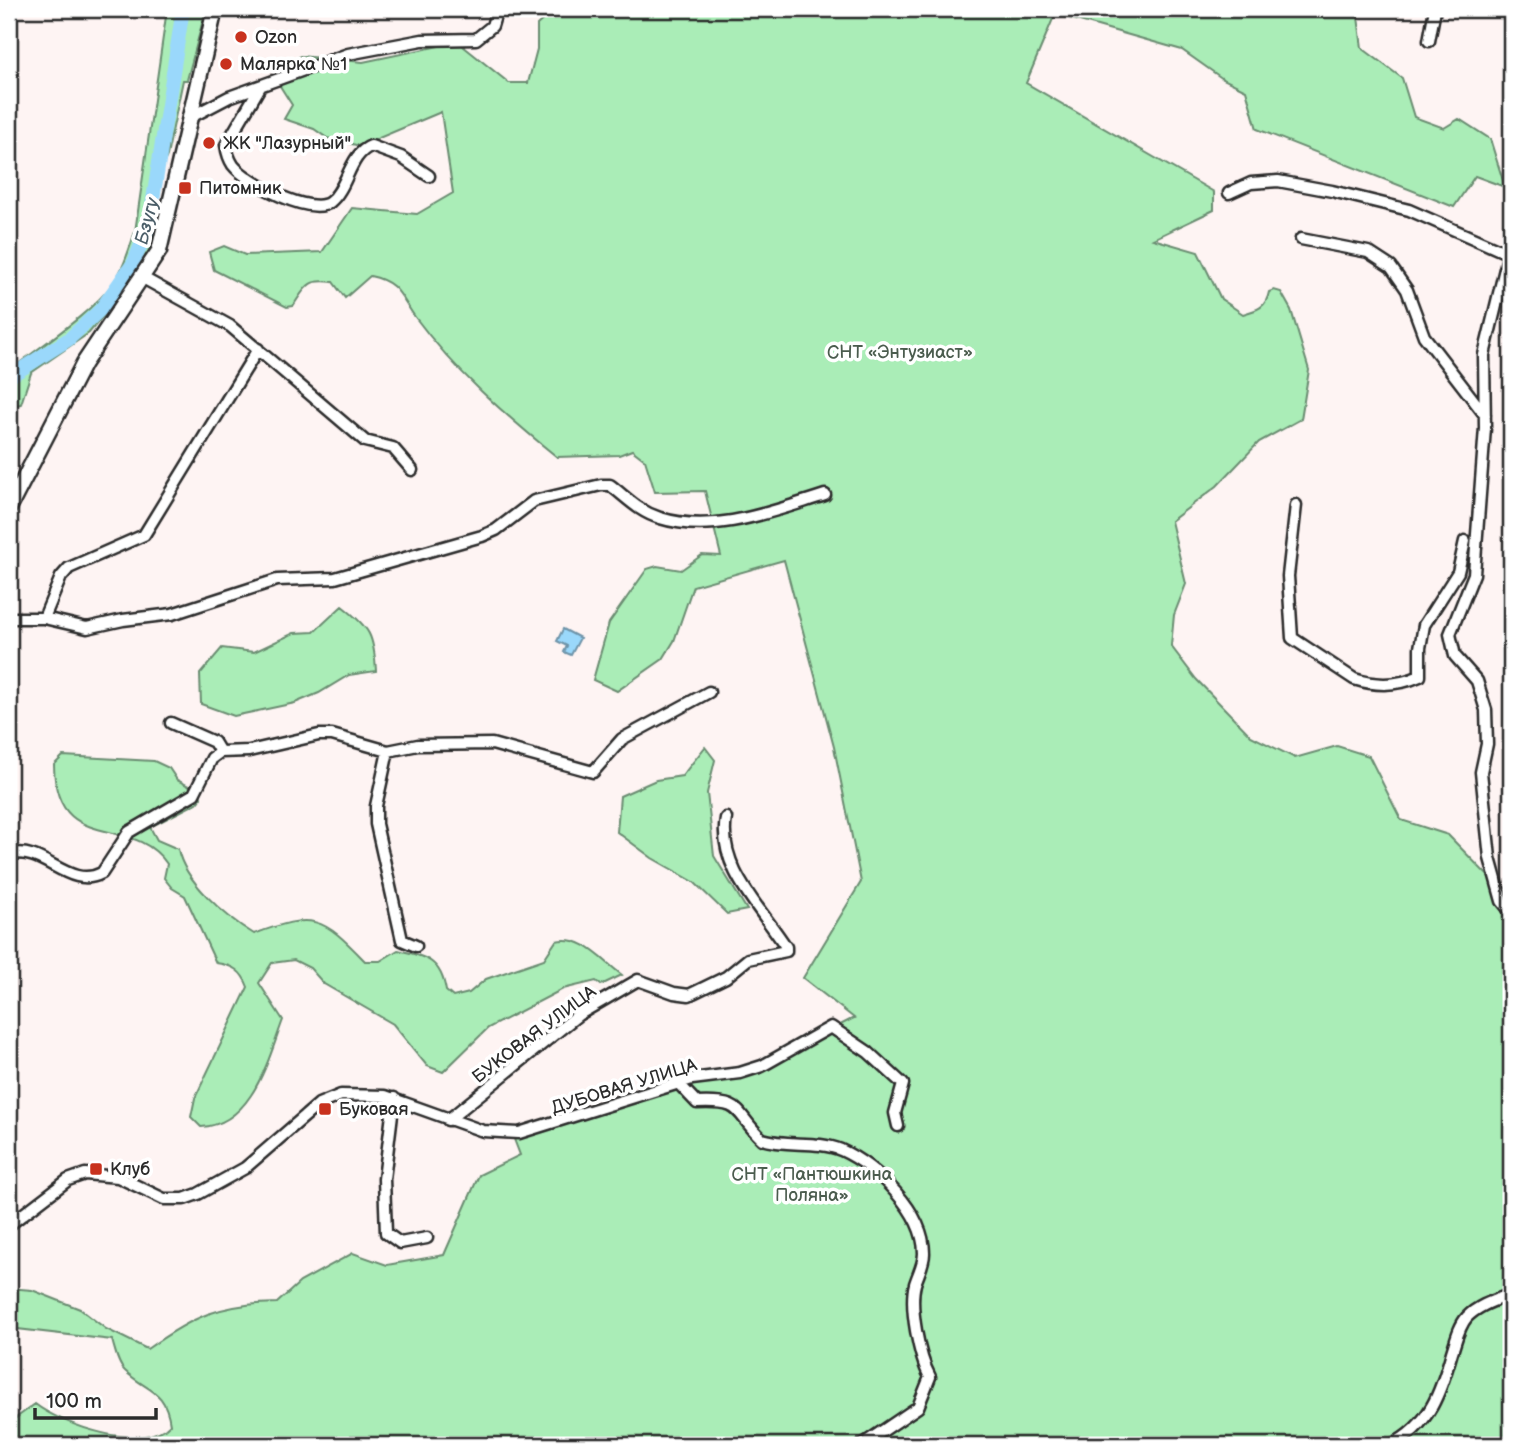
<svg xmlns="http://www.w3.org/2000/svg" width="1520" height="1454" font-family="'Balsamiq Sans',sans-serif">
	<style>
		.green { fill: #aaedb7; stroke: #6a8c71; stroke-width: 2 }
		.water { fill: #9ad8fb; stroke: #6e93a8; stroke-width: 2 }
		.lines { fill: none; stroke-linecap: round; stroke-linejoin: round }
		.river { stroke: #9ad8fb; stroke-width: 14 }
		.street-casing { stroke: #2b2b2b; stroke-width: 15 }
		.secondary-casing { stroke: #2b2b2b; stroke-width: 19 }
		.street { stroke: #fff; stroke-width: 10 }
		.secondary { stroke: #fff; stroke-width: 14 }
		.poi-dot { fill: #c8321e; stroke: #fff; stroke-width: 2.5 }
		.labels { text-anchor: middle; stroke-width: 7; stroke-linejoin: round; paint-order: stroke }
		.poi-label { font-size: 18px; fill: #2b2b2b; stroke: #fff; text-anchor: start }
		.park-label { font-size: 18px; fill: #4b5c4e; stroke: #fff }
		.street-label { font-size: 18px; fill: #2b2b2b; stroke: #fff }
		.water-label { font-size: 19px; font-style: italic; fill: #4c5f69; stroke: #fff }
	</style>
	<rect width="100%" height="100%" fill="#fef4f3"/>
	<filter id="ink" filterUnits="userSpaceOnUse"><feTurbulence type="fractalNoise" baseFrequency=".0143" numOctaves="2"/><feDisplacementMap in="SourceGraphic" scale="14" xChannelSelector="R" yChannelSelector="G"/><feConvolveMatrix kernelMatrix="1 2 1 2 8 2 1 2 1" color-interpolation-filters="sRGB"/></filter>
	<g filter="url(#ink)">
		<path class="green" d="M167,9H206L187,80H183L167,156L154,185L152,245L127,287L89,333L31,373L21,404L11,406L9,371C39,347 92,313 113,283C124,268 129,249 135,232Z
			M555,9H1357L1362,48L1402,78L1414,117L1444,128L1459,119L1490,139L1505,187L1475,176L1454,207L1257,129L1246,90L1223,79L1182,50L1055,14L1026,83L1214,192V210L1153,239L1198,252L1221,299L1243,314C1257,310 1266,308 1269,292L1274,290L1281,292L1291,310L1309,370L1301,419L1259,442L1217,486L1171,521L1186,584L1174,615L1171,646L1196,679L1251,736L1295,758L1337,746L1369,756L1401,820L1448,835L1498,886L1511,912V1445H24L9,1430V1423L35,1404C62,1425 144,1454 170,1424C165,1388 147,1392 125,1371C118,1365 115,1350 112,1340L9,1328V1288L32,1290L80,1309L106,1329L147,1349C194,1316 219,1304 277,1303L300,1282L353,1253L387,1265L444,1255L479,1175L520,1155L512,1134L697,1076H740L854,1018L803,978L861,882L834,747L784,560L693,586L674,641L663,659L617,691L593,680L609,623L647,569L657,566L681,570L702,555L721,556L705,491L655,492L645,460L632,450L619,455L557,457C505,415 455,371 415,317C400,296 399,282 370,276L345,298L333,282C307,279 307,285 293,306L287,307L214,270L209,252L224,246L245,255L322,252L352,208L417,214L453,193L441,112L360,146L327,138L314,129L284,119L292,105L280,86L281,72L300,56L363,62L458,42L509,83H528L537,49V25Z
			M342,606C370,628 374,635 376,671L349,675L319,693L295,703L234,716L201,704L200,674L222,648L254,652L294,633L314,632Z
			M705,747L715,760L707,793L714,856L747,910L727,914L694,882L652,858L617,832L620,796L656,780L682,776Z
			M63,756L154,761L169,768L177,780L200,792L201,798L197,803L150,827L157,840L178,849C184,881 226,917 254,934C313,912 322,916 365,961H380L398,950C427,957 441,960 446,991L453,997L469,993L486,979L544,959L556,941C583,935 601,959 622,975L601,985L596,981L563,989L488,1028L443,1072L427,1066L393,1024L324,984L310,968L294,960L272,963L259,983L283,1020C268,1060 252,1125 201,1127L191,1117L195,1098L248,987C242,971 233,965 216,963L185,896L172,888L164,878L167,864C132,812 55,856 54,765Z"/>
		<path class="water" d="M563,629L580,638L571,655L564,652L567,646L557,641Z"/>
		<g class="lines">
			<path class="river" d="M9,377L69,339L101,309L134,262L149,225L183,9"/>
			<g class="street-casing">
				<path id="street" d="M1429,41L1435,9
					M260,87L226,145C227,152 229,159 233,165C246,182 311,217 330,202C348,188 349,154 371,146L401,157L429,176
					M189,118L229,97L348,54L422,40L476,39L492,26L497,9
					M1229,193L1251,183L1278,181L1332,191L1409,210L1509,254
					M1301,239L1368,252L1391,267L1407,290L1424,336L1485,415
					M1511,244L1484,355L1485,428L1474,574L1450,634L1455,656L1477,681L1486,710L1487,744L1481,772L1490,858L1502,901L1511,912
					M143,278L230,326L365,441L393,448L412,470
					M1296,505L1288,576L1292,638L1354,679C1376,686 1398,686 1420,676V648L1424,625L1458,572L1465,541
					M9,618H44L61,577L69,568L144,535L258,349
					M44,618L87,628L123,620L172,614L277,580L335,578L482,536L496,530L534,501L601,485H610C626,497 639,512 660,518C714,535 773,511 825,495
					M171,723L214,742L220,752
					M388,751L376,806V824L402,940L416,946
					M9,855C43,844 68,891 102,873L129,832L194,794L212,758L220,752L249,751L319,735H332L388,751L418,745L492,744L593,772L622,739L709,692
					M680,1085L697,1103C745,1101 733,1111 762,1139C787,1147 816,1140 841,1150C876,1166 924,1212 924,1253C924,1264 918,1274 915,1284C909,1306 919,1357 930,1377L918,1407L862,1445
					M394,1098L384,1179L386,1233L400,1243L427,1238
					M448,1120L578,1015L638,980L674,993L689,995L726,977L748,959L786,951V947C761,908 717,867 726,818
					M9,1225L68,1180L85,1174L118,1177L164,1199H184L198,1194L245,1168L319,1104L341,1095L385,1096L483,1131L519,1133L692,1079L740,1073L762,1066L831,1027L868,1052L903,1084L895,1113L898,1126
					M1391,1445C1430,1426 1441,1391 1452,1352C1456,1340 1459,1326 1467,1317C1479,1305 1496,1300 1511,1294"/>
			</g>
			<g class="secondary-casing">
				<path id="secondary" d="M9,508L84,363L159,251L215,9"/>
			</g>
			<use href="#street" class="street"/>
			<use href="#secondary" class="secondary"/>
		</g>
	</g>
	<g class="poi-dot">
		<circle cx="241" cy="37" r="7"/>
		<circle cx="226" cy="64" r="7"/>
		<circle cx="209" cy="143" r="7"/>
		<rect x="178" y="181" width="14" height="14" rx="3.5"/>
		<rect x="318" y="1102" width="14" height="14" rx="3.5"/>
		<rect x="89" y="1162" width="14" height="14" rx="3.5"/>
	</g>
	<g class="labels">
		<g class="poi-label">
			<text x="255" y="43">Ozon</text>
			<text x="240" y="70">Малярка №1</text>
			<text x="223" y="149">ЖК "Лазурный"</text>
			<text x="199" y="194">Питомник</text>
			<text x="339" y="1115">Буковая</text>
			<text x="110" y="1175">Клуб</text>
		</g>
		<g class="park-label">
			<text x="900" y="358">СНТ «Энтузиаст»</text>
			<text x="812" y="1180">СНТ «Пантюшкина<tspan x="812" dy="21">Поляна»</tspan></text>
		</g>
		<g class="street-label">
			<text transform="translate(534 1034) rotate(-37)" y="6">БУКОВАЯ УЛИЦА</text>
			<text transform="translate(624 1086) rotate(-17)" y="6">ДУБОВАЯ УЛИЦА</text>
		</g>
		<g class="water-label">
			<text transform="translate(146 221) rotate(-75)" y="7">Бзугу</text>
		</g>
	</g>
	<rect width="1520" height="1454" fill="none" stroke="#fff" stroke-width="35"/>
	<rect x="18" y="18" width="1485" height="1419" fill="none" stroke="#2b2b2b" stroke-width="2.5" filter="url(#ink)"/>
	<path d="M35 1408v10h121v-10" fill="none" stroke="#2b2b2b" stroke-width="3.5"/>
	<text x="46" y="1408" font-size="21" fill="#2b2b2b" stroke="#ffffff" stroke-width="5" paint-order="stroke">100 m</text>
</svg>
